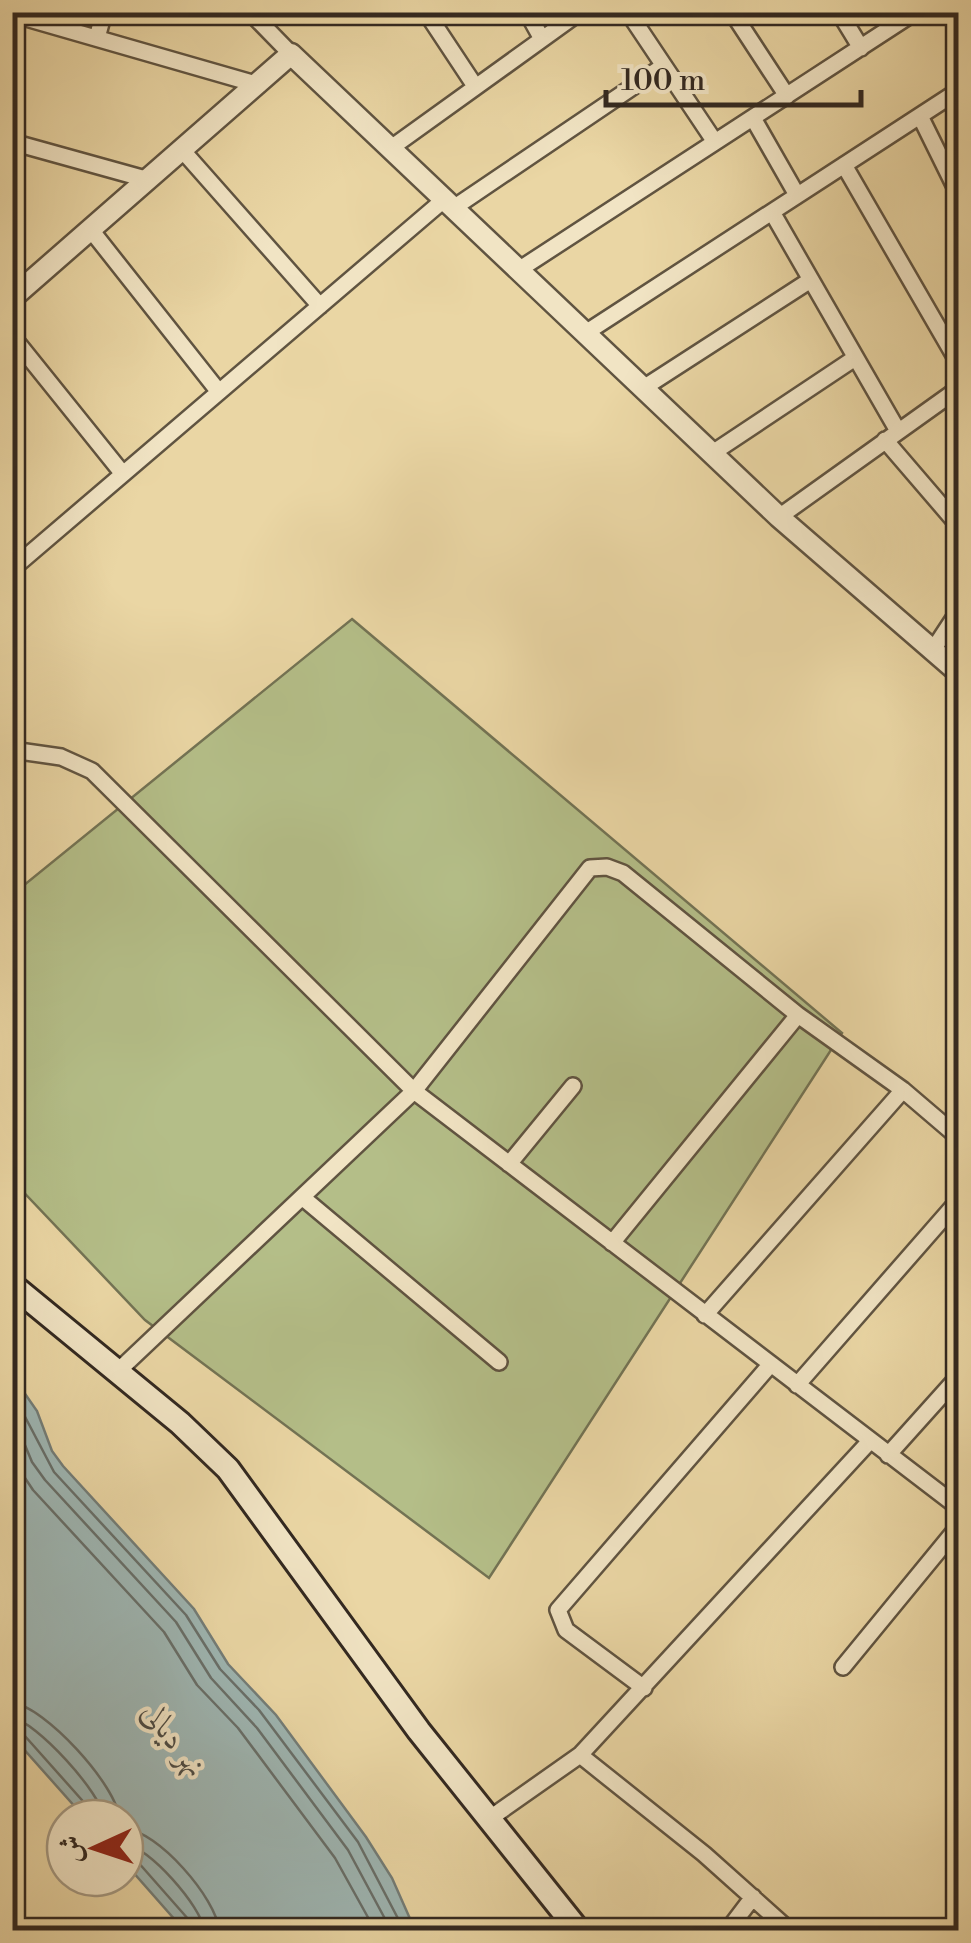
<svg xmlns="http://www.w3.org/2000/svg" width="971" height="1943" font-family="'Libre Bodoni',Amiri,serif">
	<style>
		.green { fill: #b4be88; stroke: #737354; stroke-width: 2.5 }
		.water { fill: #9eb6b3; stroke: #737d78; stroke-width: 2.5 }
		.lines { fill: none; stroke-linecap: round; stroke-linejoin: round }
		.shore { stroke: #686f6a; stroke-width: 2.5 }
		.minor-casing { stroke: #605441; stroke-width: 20 }
		.tertiary-casing { stroke: #605441; stroke-width: 25 }
		.secondary-casing { stroke: #322820; stroke-width: 28 }
		.minor { stroke: #f1e4c4; stroke-width: 15 }
		.tertiary { stroke: #f1e4c4; stroke-width: 20 }
		.secondary { stroke: #f1e4c4; stroke-width: 22 }
		.labels { text-anchor: middle; stroke-width: 8; stroke-linejoin: round; paint-order: stroke }
		.water-label { font-size: 32px; font-style: italic; fill: #4d4c45; stroke: #f1e4c4 }
	</style>
	<rect width="100%" height="100%" fill="#ead6a4"/>
	<filter id="stains"><feTurbulence type="fractalNoise" baseFrequency=".002" numOctaves="4"/><feColorMatrix values="0 0 0 0 .2 0 0 0 0 .09 0 0 0 0 .02 0 0 0 .5 -.17"/></filter>
	<radialGradient id="worn" r=".72"><stop offset=".6" stop-color="#630" stop-opacity="0"/><stop offset="1" stop-color="#630" stop-opacity=".3"/></radialGradient>
	<path class="green" d="M352,619L842,1033L489,1578L145,1320L13,1181V894Z"/>
	<path class="water" d="M12,1375L37,1411L52,1451L63,1466L194,1609L228,1664L276,1715L366,1837L392,1878L415,1930H184L125,1863V1818H85L13,1737Z"/>
	<g class="lines">
		<path class="shore" d="M12,1392L54,1472L186,1615L220,1669L259,1710L358,1842L404,1930
			M12,1414L32,1462L45,1480L176,1622L211,1678L257,1728L348,1850L391,1930
			M12,1448L19,1469L33,1490L164,1632L197,1685L238,1728L335,1858L375,1930
			M12,1703C44,1705 118,1787 119,1818
			M12,1718C35,1720 103,1795 104,1818
			M12,1731L24,1735L89,1808L92,1818
			M125,1829C157,1830 217,1899 219,1930
			M125,1844C148,1846 202,1907 204,1930
			M125,1857L137,1861L189,1920L191,1930"/>
		<g class="minor-casing">
			<path id="minor" d="M250,12L291,54
				M426,12L475,86
				M527,12L542,39
				M628,12L715,142
				M732,12L787,96
				M839,12L861,48
				M12,14L259,85
				M97,38L104,12
				M920,116L958,193
				M753,118L797,195
				M12,142L149,180
				M391,148L580,12
				M183,151L320,306
				M844,165L958,362
				M455,207L662,67
				M772,212L898,431
				M91,230L219,392
				M517,271L915,12
				M587,332L958,91
				M12,336L123,474
				M645,387L809,281
				M885,440L958,525
				M714,452L855,358
				M779,517L958,389
				M12,569L446,198
				M933,650L958,612
				M12,750L61,757L92,771L414,1091L958,1507
				M509,1164L573,1086
				M302,1197L499,1362
				M612,1243L798,1015
				M705,1315L903,1090
				M117,1372L414,1091L590,868L607,867L623,873L798,1015L903,1090L958,1137
				M797,1385L958,1201
				M888,1455L958,1377
				M843,1667L958,1527
				M644,1688L566,1630L558,1610L770,1365
				M580,1755L704,1854L789,1930
				M489,1819L580,1755L870,1441
				M728,1930L753,1897"/>
		</g>
		<g class="tertiary-casing">
			<path id="tertiary" d="M12,298L291,54L779,517L958,672"/>
		</g>
		<g class="secondary-casing">
			<path id="secondary" d="M12,1285L180,1423L228,1469L419,1731L578,1930"/>
		</g>
		<use href="#minor" class="minor"/>
		<use href="#tertiary" class="tertiary"/>
		<use href="#secondary" class="secondary"/>
	</g>
	<g class="labels">
		<g class="water-label">
			<text transform="translate(175 1739) rotate(52)" y="11">نهر ديالى</text>
		</g>
	</g>
	<rect width="971" height="1943" fill="none" stroke="#ead6a4" stroke-width="50"/>
	<rect x="15" y="15" width="941" height="1913" fill="none" stroke="#322820" stroke-width="5"/>
	<rect x="25" y="25" width="921" height="1893" fill="none" stroke="#322820" stroke-width="2.5"/>
	<g transform="translate(95 1848) rotate(267)"><circle r="48" fill="#f1e4c4" stroke="#a59982" stroke-width="2.5"/>
	<path d="M0-8L18 38L0 25L-18 38Z" fill="#8f2418"/>
	<text y="-15" font-size="28" font-weight="bold" text-anchor="middle" fill="#322820">ش</text>
	</g>
	<path d="M606 90v15h255v-15" fill="none" stroke="#322820" stroke-width="5"/>
	<text x="621" y="90" font-size="30" fill="#322820" stroke="#f1e4c4" stroke-width="8" paint-order="stroke">100 m</text>
	<rect width="100%" height="100%" filter="url(#stains)"/>
	<rect width="100%" height="100%" fill="url(#worn)"/>
</svg>
